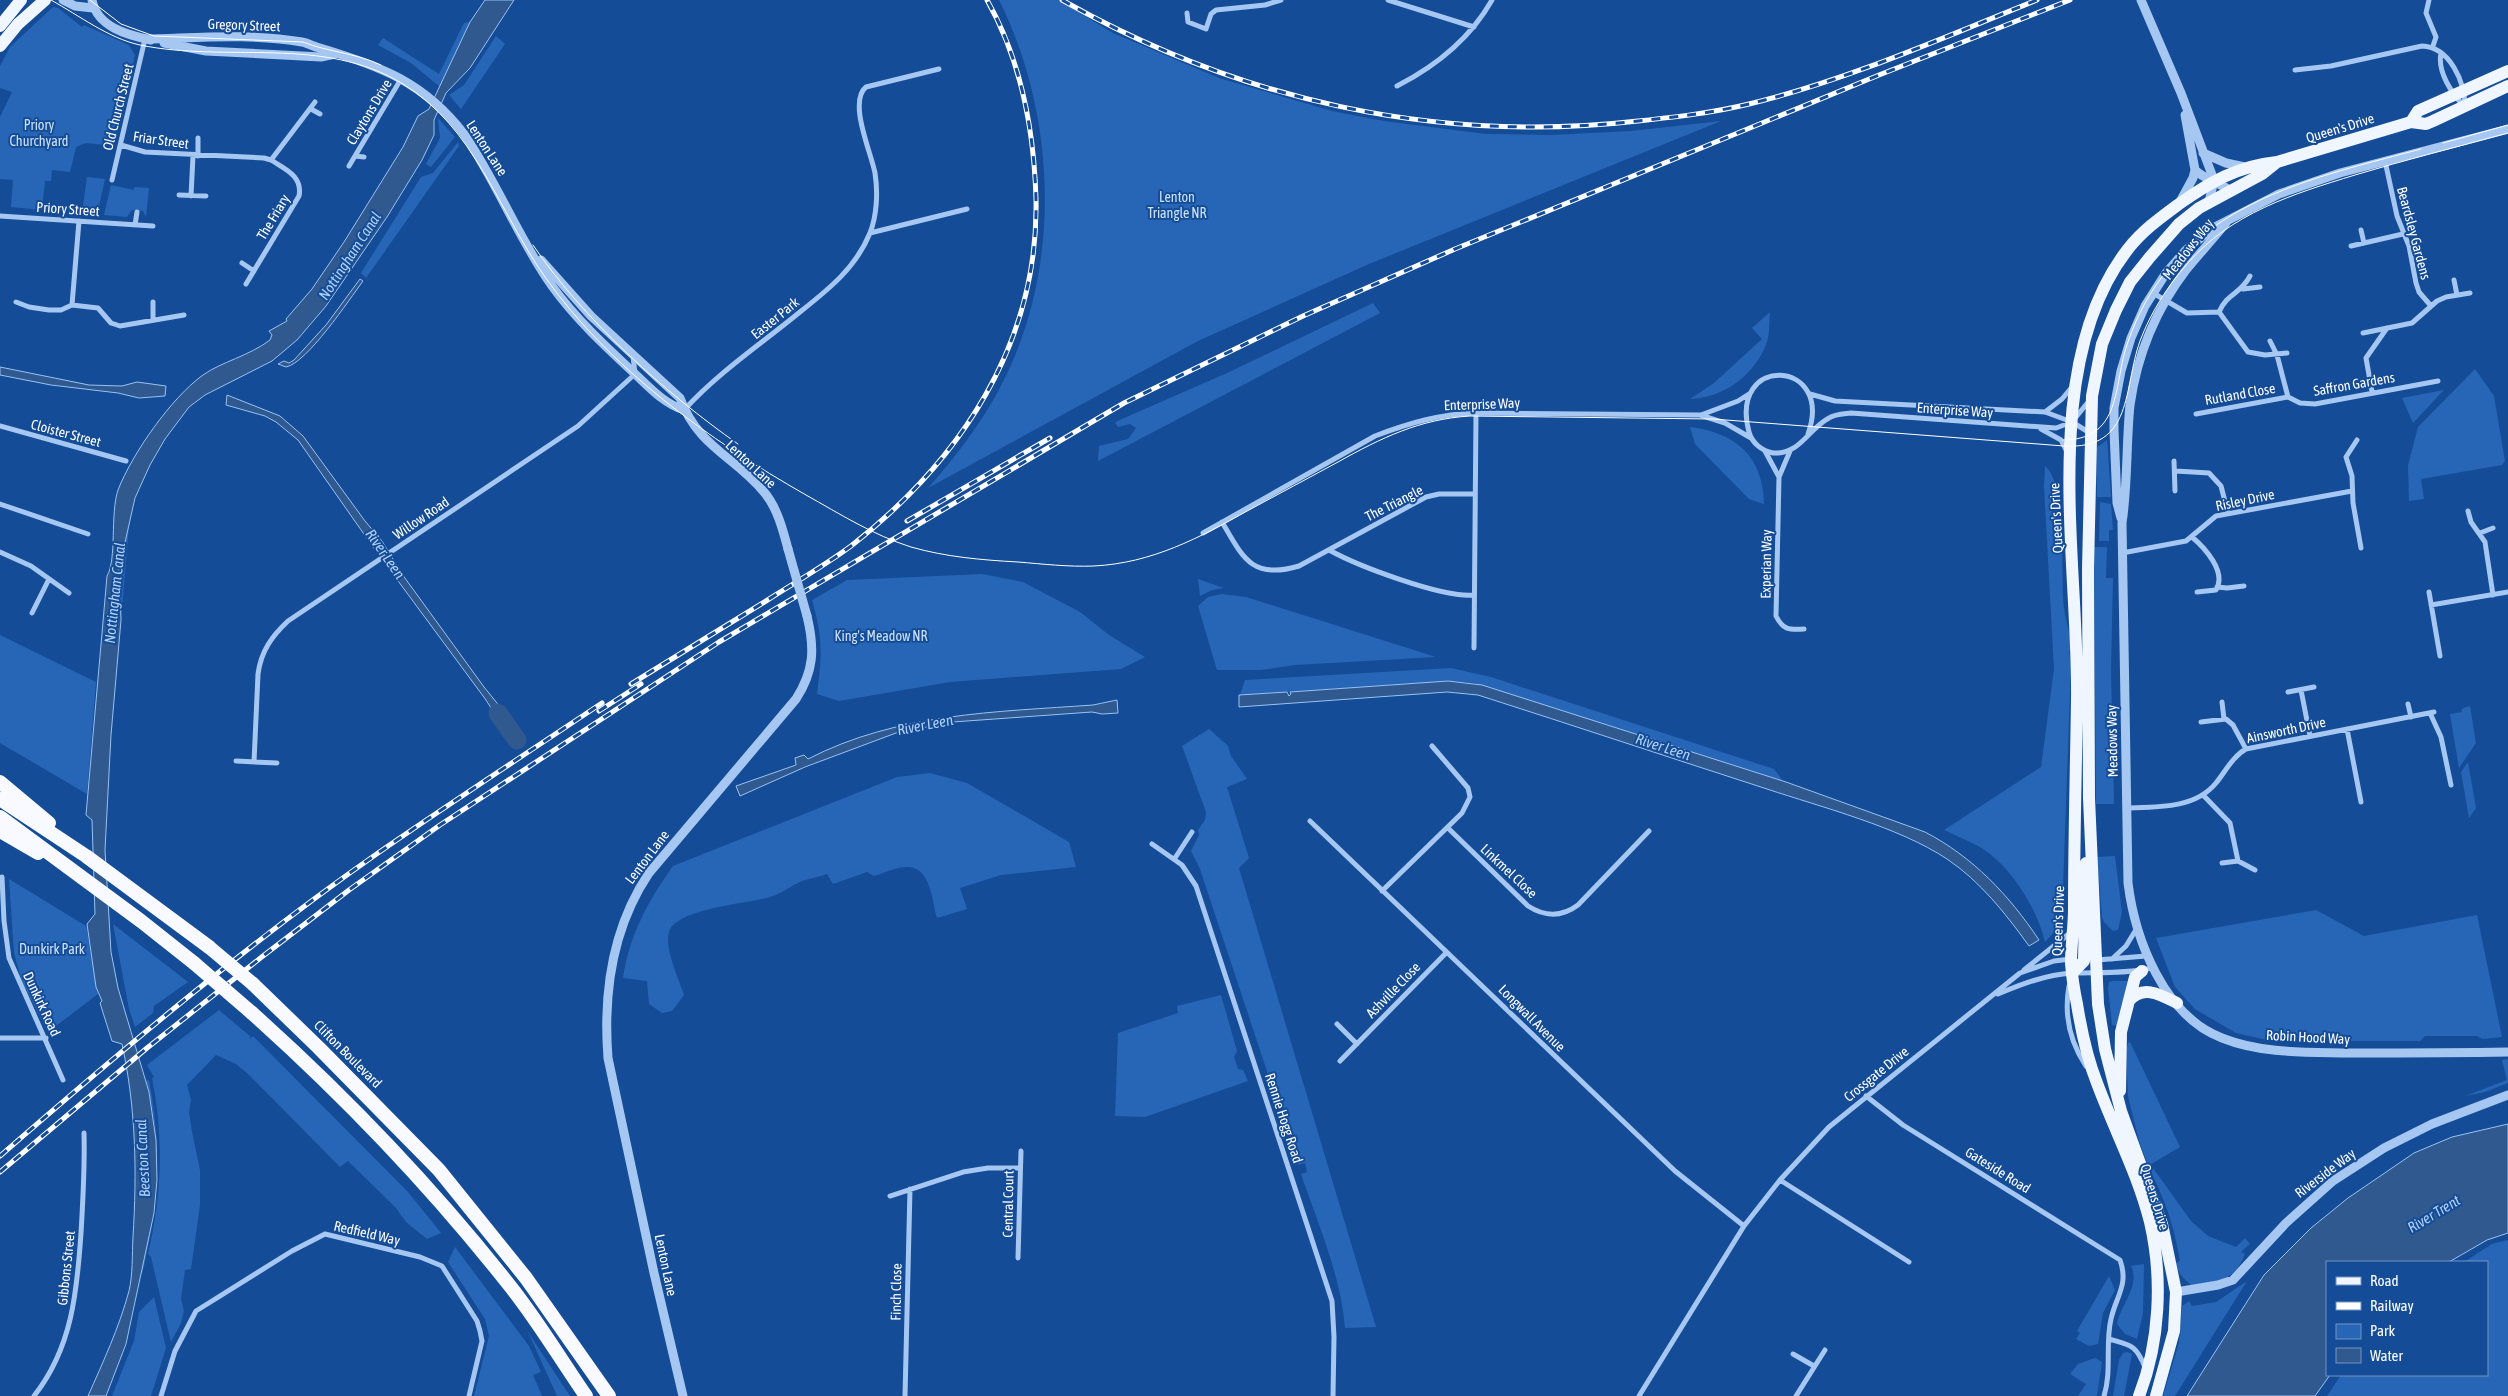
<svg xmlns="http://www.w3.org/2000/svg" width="2508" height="1396" font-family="'Asap Condensed',sans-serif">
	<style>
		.green { fill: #2766b6 }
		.water { fill: #305990; stroke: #97c2f5 }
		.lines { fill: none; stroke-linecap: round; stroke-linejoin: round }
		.river { stroke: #305990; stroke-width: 19 }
		.minor { stroke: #a5c7f2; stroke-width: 5 }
		.tertiary { stroke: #a5c7f2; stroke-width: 9 }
		.primary { stroke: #f0f6ff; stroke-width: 12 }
		.trunk { stroke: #f8faff; stroke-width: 14 }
		.tram { stroke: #fff; stroke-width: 1 }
		.rail-casing { stroke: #fff; stroke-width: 5 }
		.rail { stroke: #144c97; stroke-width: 3; stroke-dasharray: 9; stroke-linecap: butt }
		.tertiary-bridge { stroke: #a5c7f2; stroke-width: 9 }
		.trunk-bridge { stroke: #f8faff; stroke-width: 14 }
		.labels { text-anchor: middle; stroke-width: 4; stroke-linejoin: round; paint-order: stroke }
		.street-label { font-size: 14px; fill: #fff; stroke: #144c97 }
		.park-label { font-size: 14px; fill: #cce2fd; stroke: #144c97 }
		.water-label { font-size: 15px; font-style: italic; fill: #b1d1f9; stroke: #144c97 }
	</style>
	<rect width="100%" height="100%" fill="#144c97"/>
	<path class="green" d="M999,0H1058L1113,33L1219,78L1332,111L1384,121L1486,134L1552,135L1631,131L1721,121L1369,264L1198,341L928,488C963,449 997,402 1016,353C1061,242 1052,106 999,0Z
		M53,7L58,8L82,27L84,25L129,45L135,55L114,146L86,143L76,147L70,172L52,170L51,181H45L42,210L11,207L13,180L0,179V117L12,92L0,88V66L10,47Z
		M470,22L440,87L411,63L378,45L383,38L439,74L464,23Z
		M496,36L505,44L461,109L449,95L464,85Z
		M438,118L455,137L431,167L426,164L440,138Z
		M458,142L459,146L366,278L361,273L421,177L433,173Z
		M87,177L105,179L97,215L82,213Z
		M111,185L134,190V187L149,188L146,217L143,211L132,210L127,217L104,215Z
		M1373,303L1380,313L1098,461L1099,446L1128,439L1136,428L1130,424L1118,427L1115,422L1227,373Z
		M1770,312C1769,322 1770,333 1767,342C1756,374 1724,398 1690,399L1714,383L1762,339L1752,328Z
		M2475,369L2494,396L2505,461L2502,465L2421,479L2424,499L2409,501L2408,465L2418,427Z
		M2444,390L2413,423L2402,398Z
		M1690,427C1737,433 1763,457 1764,504L1749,499L1695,444Z
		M2107,440L2111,497H2097L2096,448Z
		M2045,466C2068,484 2060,578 2064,608C2066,623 2071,636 2072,650L2069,651L2071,664L2062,916L2060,926L2045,942C2037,908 2011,866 1980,847C1969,841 1956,836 1944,830L2041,767L2054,669L2044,486Z
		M2100,502L2111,504L2113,530H2109V541H2099Z
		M129,526L121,620L119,569Z
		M2094,547H2107L2106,578H2113L2111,670L2114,804H2096Z
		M982,574L1023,582L1080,612L1109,635L1145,657L1121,669L950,682L839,701L817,694C822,656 823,637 812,600L847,580Z
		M1198,579L1224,588L1212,590L1200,596Z
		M1222,594L1246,597L1436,657L1295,665L1261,670H1217L1198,606L1208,597Z
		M0,635L96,682L87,794L0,743Z
		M1451,668L1491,677L1774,769L1783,781L1474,683L1448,681L1240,695L1245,680Z
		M2470,706L2476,743L2459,768L2450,714L2462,712L2461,709Z
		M1209,729L1228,746L1231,756L1247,779L1227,787L1249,858L1239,868L1376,1327L1345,1328C1341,1276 1318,1224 1301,1174L1307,1172L1305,1163L1298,1165L1200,869L1191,851L1199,835L1198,830L1205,820L1206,812L1182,746Z
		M2468,762L2476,808L2469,818L2461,772Z
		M930,773L967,783L1069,842L1076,867L1001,875L960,888L967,909L937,918C932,901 931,868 908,867C898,866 884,873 874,876L867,872L833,884L827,874C816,878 803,879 794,885C785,890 780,894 770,897C748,904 677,908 669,932C664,948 679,979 684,995L672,1011L662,1013L649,1004L647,981L623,978C629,936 648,901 673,866L897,777Z
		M2115,856L2122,912L2118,930L2113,931L2104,922L2102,917L2097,857Z
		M9,879L86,926L98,994L48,1032L22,982L14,953Z
		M2316,910L2364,936L2477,915L2502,1037L2483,1039L2477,1036H2425L2420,1041H2271L2236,1033L2195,1009L2175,987L2156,938Z
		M113,924L188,982L154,1006L153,1013L135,1027L129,1009Z
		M2113,981H2130L2119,1026L2112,1025L2108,988L2109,982Z
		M1221,995L1237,1051L1234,1057L1238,1069L1243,1070L1248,1081L1145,1117L1115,1116L1118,1033L1178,1013L1177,1006Z
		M219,1010L251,1037L249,1040L253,1036L408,1192L441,1233L427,1239L406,1222L396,1208L348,1161L340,1167L248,1074L236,1064L216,1055L187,1085L191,1100L189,1112L192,1132L200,1170V1205L191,1269L185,1270L181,1299L184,1311L181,1323L171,1342L151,1257L148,1254C162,1195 164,1138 152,1078L154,1077L147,1065Z
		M2130,1042L2180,1147L2148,1166L2139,1141L2128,1096L2126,1050L2128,1043Z
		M2508,1059V1083L2485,1092L2465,1096L2507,1080L2502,1060Z
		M149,1080C160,1137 160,1190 148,1246C145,1257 145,1271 139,1279C155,1211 165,1150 146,1081Z
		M2153,1168L2191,1221L2208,1236L2236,1247L2245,1238L2250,1244L2241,1252L2245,1254C2236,1279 2217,1284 2191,1285C2183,1278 2178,1274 2176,1263L2180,1261C2174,1226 2166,1201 2149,1169Z
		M2508,1240V1396H2327L2341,1375H2487V1262H2464L2492,1244Z
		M455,1247L529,1346L541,1372L533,1375L542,1396H474L489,1336L485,1319L448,1262Z
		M2144,1264L2143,1313L2137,1339L2125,1334L2117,1324C2120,1306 2141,1285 2131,1266Z
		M2109,1276L2115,1290L2103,1313L2098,1344L2089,1346L2076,1339L2080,1333L2077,1331Z
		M2247,1281L2175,1396H2163L2179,1343L2182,1306L2189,1301L2192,1306L2216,1302Z
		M154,1297L166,1348L151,1396H112L134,1341L139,1312Z
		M528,1332L570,1396H557Z
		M2127,1352L2132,1354L2124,1396H2113L2119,1360L2123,1353Z
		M2095,1358L2102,1362L2097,1396H2078L2086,1384L2070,1374L2078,1364Z"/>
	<path class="water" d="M485,0H514L470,68L446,93L434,120V135L422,160L387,217L326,306L297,340L272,361L205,395L189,407L165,439L150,465L135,498L119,569L121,620L111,735L105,850L111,952L118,988L149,1092L156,1140L157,1180L154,1213L126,1344L106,1396H88C103,1362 119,1328 129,1291C133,1274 132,1255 133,1237C137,1172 136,1108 122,1044L112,1041L100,1003L102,1001L96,987L87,924L95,914L92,820L86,815L107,576C117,559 110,514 118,490C132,454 171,398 203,375C221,362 249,356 270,340L272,335L269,331L287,321L286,319L312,289L344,242L403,147L418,116L429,109L470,22Z
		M360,279L363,281C349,300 307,363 286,367L278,364L284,361L289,363L294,360L326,325Z
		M0,367L89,385L122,386L137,382L166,386L165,396L139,398L118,393L51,385L0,375Z
		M227,395L280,416L303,436L365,521L382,541L402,574L484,687L518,729L508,735L486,700L373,547L298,440L276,422L265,416L226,405Z
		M1448,681L1482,685L1786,782L1925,832C1973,857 2009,895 2039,940L2029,946C2006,914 1980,881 1947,859C1899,827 1821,807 1767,789C1671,758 1575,726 1478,695L1447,692L1239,707V695L1287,692L1289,696L1291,694L1290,692Z
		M1117,700L1118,713L1102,714L1092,712L953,722L896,733L805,767L740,796L736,786L796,765L795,758L804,755L808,759C897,713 996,712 1093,705Z
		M2508,1124V1233L2487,1240L2449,1262H2327V1375H2330L2315,1396H2187L2264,1275L2311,1228L2348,1198L2414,1153L2452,1137Z"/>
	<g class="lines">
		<path class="river" d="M498,713L517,740"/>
		<path class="minor" d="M1388,0L1474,27
			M2429,0L2426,13L2436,37L2433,46
			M1187,13L1188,22L1206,29L1211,14L1216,10L1265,5L1281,0
			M2295,70L2331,66L2422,46C2450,47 2465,82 2465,107C2452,94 2437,72 2441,53
			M1397,86C1436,66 1470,39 1492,0
			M311,109L320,114
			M121,145L145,152L264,158L271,160
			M198,156V138
			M355,156L364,157
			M2385,161L2397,216L2409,246L2416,283L2419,292L2431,306
			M349,166L401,79
			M112,180L145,39
			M179,195L206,196
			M191,196L193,156
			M0,216L153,226
			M135,225L137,212
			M2361,230L2364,243
			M870,233L967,209
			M2351,246L2403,234
			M242,263L254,271
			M2454,280L2457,295
			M246,284L299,196C303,176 285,169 271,160L315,102
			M2243,289L2260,287
			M2153,293L2187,313L2219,312L2248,352L2265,355L2287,353
			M16,302L29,307L49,310H61L72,305L98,308L111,323L120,326L184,315
			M72,305L79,221
			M2219,312C2228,292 2240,295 2250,276
			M153,320V302
			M2363,333L2412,323L2437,301L2446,297L2470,293
			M2270,341L2277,355L2288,397
			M2372,392L2366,358L2387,328
			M1810,394L1835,401L2045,412L2072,422L2090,433
			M2288,397L2300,403L2315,404L2438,381
			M685,409C717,374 758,346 795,316C825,292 855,270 870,233C877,215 878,192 875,173C871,152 848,102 866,87L939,69
			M2045,412L2062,399L2072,387
			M2196,414L2288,397
			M1701,415L1738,401L1749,394
			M0,426L126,461
			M2041,429L2061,440L2067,452
			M1808,434C1835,359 1728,353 1749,432C1752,443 1762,451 1773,453C1800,455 1808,429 1829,418C1835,414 1843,414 1851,413L2056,428L2072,422L2089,401
			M2357,440L2346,457L2352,476L2353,503L2361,548
			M1765,451L1779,477
			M1790,451L1779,477L1776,616C1783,630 1789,630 1804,629
			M2174,461L2175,491
			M2176,471L2209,473L2221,486L2228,513
			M0,504L88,534
			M2468,511L2471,522L2485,542L2493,595
			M1222,522C1243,558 1252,580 1299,566L1426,497L1439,494H1475
			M1203,533L1375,436C1409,423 1440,414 1476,413L1700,415L1725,423L1751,438
			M2480,533L2493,528
			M2192,537C2205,548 2227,572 2216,590L2197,592
			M1329,550C1358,566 1442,598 1474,595
			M0,552L31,566L69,593
			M2122,553L2186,541L2216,516L2352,491
			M2217,587L2227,588L2244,586
			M2429,592L2440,656
			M2431,605L2508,592
			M32,613L49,579
			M1474,648L1476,413
			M2301,690L2310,736
			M2288,692L2314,687
			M2222,702L2224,719
			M2408,704L2411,717
			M2430,713L2441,737L2451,785
			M2201,722L2226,719L2233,725L2246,749
			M2347,729L2361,802
			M236,761L277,763
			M254,762L258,674C261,651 272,636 288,621L578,426L635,374L633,356
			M2204,796L2230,823L2238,861L2255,870
			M2126,808C2156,807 2195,809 2216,783C2225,772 2233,756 2246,749L2434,712
			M1310,821L1675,1171L1744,1226
			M1448,828L1528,906C1545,917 1562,917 1578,905L1649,831
			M1152,844L1182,865L1196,886L1332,1301L1334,1337L1333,1396
			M1175,858L1192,832
			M2222,863L2238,861
			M2,877L4,921L9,958L63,1080
			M1382,891L1462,813L1470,797L1468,788L1432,746
			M2112,959L2126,946L2137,928
			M2097,960L2146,956
			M2024,970L2070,933
			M2069,986C2064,1014 2070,1042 2086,1066
			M1998,994C2022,984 2045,975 2072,973C2098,972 2126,974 2152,968
			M1337,1024L1357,1044
			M0,1038H46
			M1340,1061L1446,953
			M1866,1096L1903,1125L2120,1260C2129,1285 2116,1296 2111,1319C2105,1344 2112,1371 2104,1396
			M1780,1180L1909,1262
			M890,1196L963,1172L988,1168H1020
			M1018,1258L1021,1151
			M2109,1339C2131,1345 2136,1345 2145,1367
			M1793,1354L1814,1366
			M34,1396C72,1348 77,1292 81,1233C83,1200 85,1167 84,1133
			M161,1396L175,1351L196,1311L292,1251L325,1234L420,1257L442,1266L477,1321L480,1331L482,1341L469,1396
			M905,1396L910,1189
			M1639,1396L1744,1226L1780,1180L1829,1127L2020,973L2054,961L2071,959
			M1796,1396L1825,1350"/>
		<path class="tertiary" d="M63,0L75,6L93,8
			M92,0C97,27 127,35 151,40
			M2141,0L2181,93L2214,180L2209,202
			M145,39C197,38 251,33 302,42C308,43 314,47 320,48C380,66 424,82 464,134C497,182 518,238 552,286C575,318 604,345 633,372C648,386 664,404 684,410
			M164,43L206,51L321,57L335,54
			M2203,153L2226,163L2245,167
			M2195,170C2205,180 2219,182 2231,191
			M2181,200L2193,178L2195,170L2185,115
			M2226,223C2213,239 2199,254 2186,270C2156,309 2137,356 2130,405C2126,444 2128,484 2122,523L2128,883C2135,939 2164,1016 2222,1038C2262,1054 2307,1052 2349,1053C2402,1053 2455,1053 2508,1052
			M541,260L591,316L680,398C698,447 734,456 764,492C777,507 783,530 788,549
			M2121,518L2117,503L2114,430V408L2121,371L2131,338L2145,306L2166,273L2186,250L2213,228L2279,194L2340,173L2508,129
			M2176,1292L2218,1285L2233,1280L2286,1223L2333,1181L2384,1148L2432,1124L2508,1095
			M683,1396L654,1273L608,1058C603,993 612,928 649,873L796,699C814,671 815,649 807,616"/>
		<path class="primary" d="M0,26L21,0
			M0,46L18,24L45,0
			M2411,122L2418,111L2508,71
			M2072,973L2084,961L2086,863
			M2129,1001C2143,984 2161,995 2177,1003
			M2120,1091L2121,1032L2135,977L2142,971
			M2139,1396C2160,1342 2163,1278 2150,1222C2138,1174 2114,1129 2097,1083C2087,1058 2081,1029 2077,1004C2074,990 2072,977 2071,963C2071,945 2074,927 2074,909C2074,839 2076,769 2077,699C2079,562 2038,364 2128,249C2142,231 2160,218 2179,204C2210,182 2238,166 2277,162L2411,122L2426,124L2433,121L2508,86
			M2156,1396L2174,1331L2176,1292L2162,1224L2121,1111L2105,1049L2098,1004L2089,798L2088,569L2092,396L2102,344L2116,310L2130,282L2150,257L2179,224L2199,208L2262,174L2277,162"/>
		<path class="trunk" d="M0,782L49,823
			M0,799L86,856L209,947
			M0,817L141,921L194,963
			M0,831L38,853
			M253,984L319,1048L439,1170L526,1278L609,1396
			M252,1013C347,1098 432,1187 510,1286C538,1321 561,1360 586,1396"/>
		<path class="tram" d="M51,0C80,16 108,38 140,45C227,63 323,35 403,84C475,128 498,210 545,277C611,370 708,439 806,495C840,514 873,535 911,547C946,557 982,560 1018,562C1043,564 1068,567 1094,566C1152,563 1199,538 1249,510C1279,494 1308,478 1338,462C1381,438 1420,419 1470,416L1713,419L2064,446C2134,450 2123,388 2140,341C2151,312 2167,287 2187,264C2231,213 2293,194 2355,175C2405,160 2457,147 2508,133
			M90,0L121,24L154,36L303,42C328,52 356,53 381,65
			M2443,143L2508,125
			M533,245C582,318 665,393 738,444
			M2063,440C2119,440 2114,391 2125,351C2133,325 2145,299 2162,277C2223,195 2328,174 2421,149"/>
		<g class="rail-casing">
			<path id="rail" d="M1062,0C1239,100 1436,144 1638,121C1675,117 1712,113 1749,104C1848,80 1942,38 2037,0
				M907,521L1050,438
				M631,684C676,656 721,629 766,601C794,583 824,566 851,546C961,460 1039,343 1036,199C1034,130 1021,60 987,0
				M599,711L641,684
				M0,1156C122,1050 246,945 378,853C452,802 527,753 602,703
				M0,1172L147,1048L263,956L349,890L440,825L719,642L1124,403L1303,316L1455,249L1879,75L2070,0"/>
		</g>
		<use href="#rail" class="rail"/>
		<path class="tertiary-bridge" d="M788,549L807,616"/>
		<path class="trunk-bridge" d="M209,947L253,984
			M194,963L252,1013"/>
	</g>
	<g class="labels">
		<g class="street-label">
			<text transform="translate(244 25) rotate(2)" y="5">Gregory Street</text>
			<text transform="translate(118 107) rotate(-76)" y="5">Old Church Street</text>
			<text transform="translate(369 112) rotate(-59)" y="5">Claytons Drive</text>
			<text transform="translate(2340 128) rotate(-17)" y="5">Queen's Drive</text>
			<text transform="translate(161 140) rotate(8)" y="5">Friar Street</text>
			<text transform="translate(487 148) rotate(57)" y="5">Lenton Lane</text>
			<text transform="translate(68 209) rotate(4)" y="5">Priory Street</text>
			<text transform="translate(273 217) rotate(-59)" y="5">The Friary</text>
			<text transform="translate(2414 233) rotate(75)" y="5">Beardsley Gardens</text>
			<text transform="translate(2188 249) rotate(-52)" y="5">Meadows Way</text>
			<text transform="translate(775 318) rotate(-39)" y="5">Easter Park</text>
			<text transform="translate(2354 384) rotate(-10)" y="5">Saffron Gardens</text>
			<text transform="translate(2240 394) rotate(-10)" y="5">Rutland Close</text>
			<text transform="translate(1482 404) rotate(-2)" y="5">Enterprise Way</text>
			<text transform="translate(1955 410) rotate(4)" y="5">Enterprise Way</text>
			<text transform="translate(66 433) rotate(15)" y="5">Cloister Street</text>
			<text transform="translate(751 464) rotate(43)" y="5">Lenton Lane</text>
			<text transform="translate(2245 500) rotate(-12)" y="5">Risley Drive</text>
			<text transform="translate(1394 503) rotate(-27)" y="5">The Triangle</text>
			<text transform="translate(421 518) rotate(-34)" y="5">Willow Road</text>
			<text transform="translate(2056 518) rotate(-93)" y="5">Queen's Drive</text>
			<text transform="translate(1766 564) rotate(-89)" y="5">Experian Way</text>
			<text transform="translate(2286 730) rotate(-12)" y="5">Ainsworth Drive</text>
			<text transform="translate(2112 741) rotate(-91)" y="5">Meadows Way</text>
			<text transform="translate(647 857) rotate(-53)" y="5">Lenton Lane</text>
			<text transform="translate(1509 871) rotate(43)" y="5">Linkmel Close</text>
			<text transform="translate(2058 921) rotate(-88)" y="5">Queen's Drive</text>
			<text transform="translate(1393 990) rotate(-46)" y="5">Ashville Close</text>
			<text transform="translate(42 1004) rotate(65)" y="5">Dunkirk Road</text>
			<text transform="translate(1532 1018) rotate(45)" y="5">Longwall Avenue</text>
			<text transform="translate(2308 1037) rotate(3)" y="5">Robin Hood Way</text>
			<text transform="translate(348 1054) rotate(45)" y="5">Clifton Boulevard</text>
			<text transform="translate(1876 1074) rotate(-39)" y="5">Crossgate Drive</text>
			<text transform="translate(1284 1118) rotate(72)" y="5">Rennie Hogg Road</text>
			<text transform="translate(1998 1170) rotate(32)" y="5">Gateside Road</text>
			<text transform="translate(2325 1173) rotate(-37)" y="5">Riverside Way</text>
			<text transform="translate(2155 1197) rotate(73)" y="5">Queens Drive</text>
			<text transform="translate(1008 1204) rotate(-89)" y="5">Central Court</text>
			<text transform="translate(367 1233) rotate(13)" y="5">Redfield Way</text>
			<text transform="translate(666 1265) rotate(78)" y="5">Lenton Lane</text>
			<text transform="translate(66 1268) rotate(-84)" y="5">Gibbons Street</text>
			<text transform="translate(896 1292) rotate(-89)" y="5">Finch Close</text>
		</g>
		<g class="park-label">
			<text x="39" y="130">Priory<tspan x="39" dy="16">Churchyard</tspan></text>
			<text x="1177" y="202">Lenton<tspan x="1177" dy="16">Triangle NR</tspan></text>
			<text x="881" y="641">King's Meadow NR</text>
			<text x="52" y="954">Dunkirk Park</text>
		</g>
		<g class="water-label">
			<text transform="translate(350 256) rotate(-57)" y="5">Nottingham Canal</text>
			<text transform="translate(385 554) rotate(55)" y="5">River Leen</text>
			<text transform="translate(115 593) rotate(-84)" y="5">Nottingham Canal</text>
			<text transform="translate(925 725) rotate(-11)" y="5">River Leen</text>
			<text transform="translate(1663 747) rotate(18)" y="5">River Leen</text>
			<text transform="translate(143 1158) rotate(-93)" y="5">Beeston Canal</text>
			<text transform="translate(2434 1214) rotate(-31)" y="5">River Trent</text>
		</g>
	</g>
	<rect x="2326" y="1261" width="162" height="115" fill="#144c97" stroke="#7294c1"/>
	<rect x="2336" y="1277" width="25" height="8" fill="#f0f6ff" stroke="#7294c1"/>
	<text x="2370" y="1286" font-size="15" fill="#ffffff">Road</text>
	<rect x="2336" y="1302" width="25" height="8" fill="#ffffff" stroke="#7294c1"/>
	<text x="2370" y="1311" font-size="15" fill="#ffffff">Railway</text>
	<rect x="2336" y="1324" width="25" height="15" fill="#2766b6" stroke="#7294c1"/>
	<text x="2370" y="1336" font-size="15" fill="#ffffff">Park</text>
	<rect x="2336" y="1348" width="25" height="15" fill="#305990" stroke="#7294c1"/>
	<text x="2370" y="1361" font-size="15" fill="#ffffff">Water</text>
</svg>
